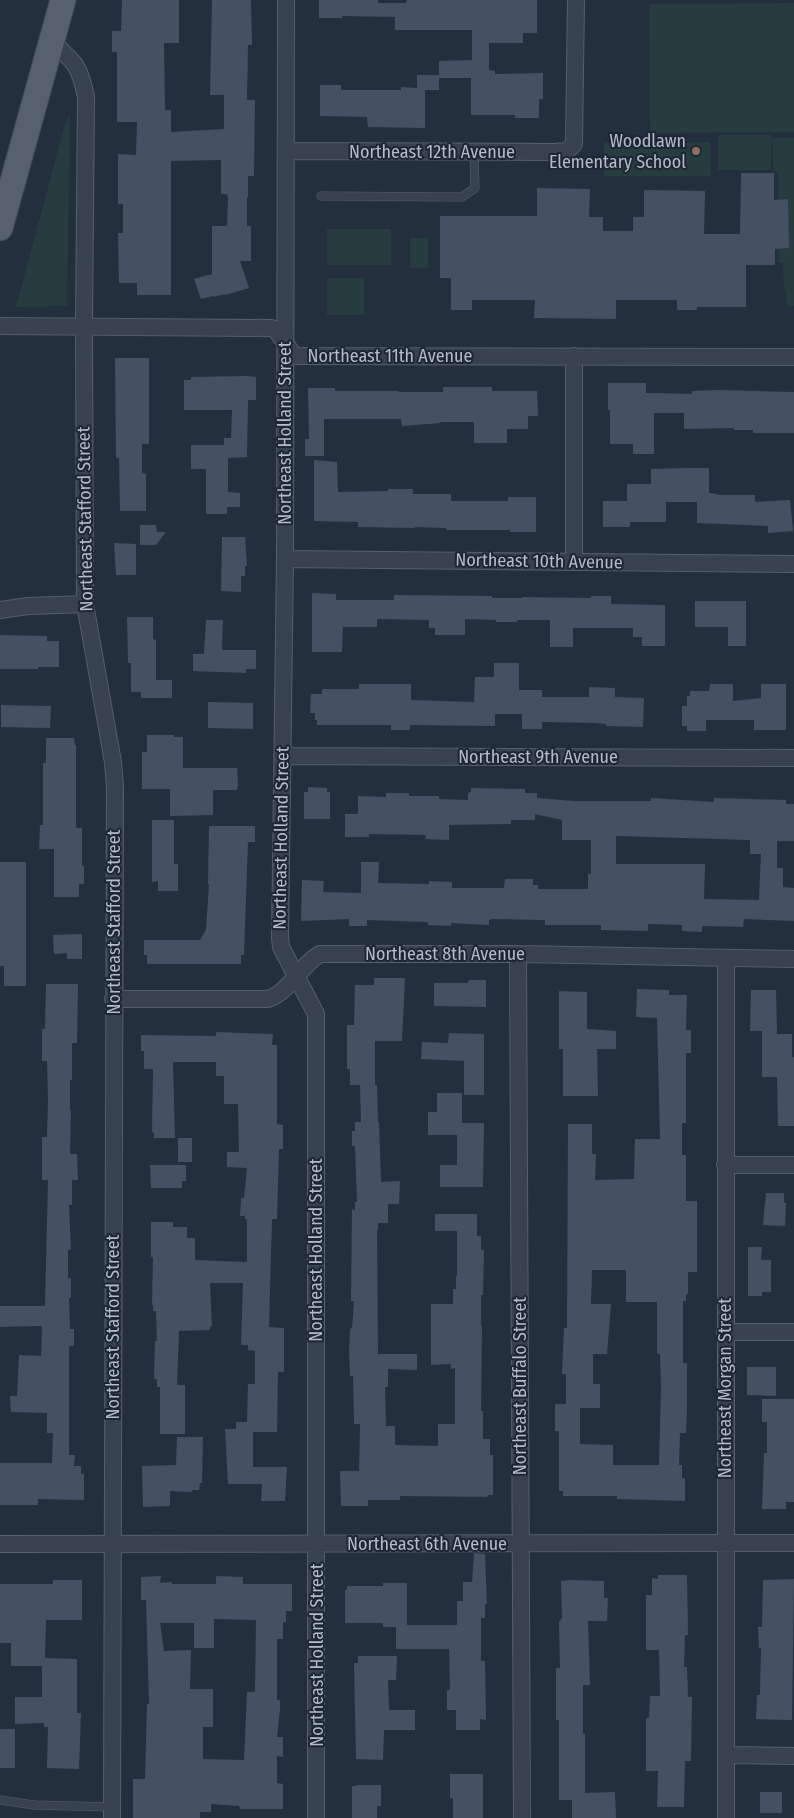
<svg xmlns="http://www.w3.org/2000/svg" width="794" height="1818" font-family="'Fira Sans Condensed',sans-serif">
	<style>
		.green { fill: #263c3f }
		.building { fill: #455162; fill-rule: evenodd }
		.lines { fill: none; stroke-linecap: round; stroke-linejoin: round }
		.lane-casing { stroke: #565f6c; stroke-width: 9 }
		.street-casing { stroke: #565f6c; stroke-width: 18 }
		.primary-casing { stroke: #414a57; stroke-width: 27 }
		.lane { stroke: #38414e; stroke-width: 8 }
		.street { stroke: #38414e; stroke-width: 16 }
		.primary { stroke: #56606e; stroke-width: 25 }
		.education-dot { fill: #8d6e63; stroke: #1d2633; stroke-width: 2 }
		.labels { text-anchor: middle; stroke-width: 4; stroke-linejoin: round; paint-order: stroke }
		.poi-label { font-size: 18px; fill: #b4bcc9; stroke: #1d2633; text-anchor: end }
		.street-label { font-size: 18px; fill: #b4bcc9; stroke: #1d2633 }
	</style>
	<rect width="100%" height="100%" fill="#242f3e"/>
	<path class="green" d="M794,3V132L650,133L649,4Z
		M70,115L67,306L16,307L65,124Z
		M718,135H772L771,170H718Z
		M773,138H794V306H787L786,289H784L783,263H779L778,172L773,171Z
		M710,142L711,176H604V143Z
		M327,229H391V265H327Z
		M410,238H428V268H410Z
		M327,278H364V315H327Z"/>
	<path class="building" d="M122,0H179V43H164L165,110H171V132L224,129V95H210L212,0H251L252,45H248L247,100H255L254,176H248V197L247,198V226H251V261H240L249,288L225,295V294L213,297V296L201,299L194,279L212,274V226H227L228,197L227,194H221V160L171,161V295H137V283H119L118,233H123V204H118V154L136,155L137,122H117V52H112V31H121Z
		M319,0H378V3H406L407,0H537V33H523V43H489V70L495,71V74L543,73V99H539V118H515V115H471V78H439V90H425V128L368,127L367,117L320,116V85H341V90H401V87L417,88V75H439V78V61L472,60V30H395V17L342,16V18H319Z
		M741,173H774V200L788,199L789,248L775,249V265H746V307H697V310H677V300H616V319L534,318L535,300H472V310H451V278H440V216H537V188L590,189L589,217H603V231H633V217H644V190L705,191L704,234H740Z
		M115,358H149V444H142V473L146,474V511H120L119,458H116Z
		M247,376L256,377V400H248L247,457L228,458V492L240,493V507H227V514H206V469H191V445H224V438H231L232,410H184V380H191V377Z
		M608,383H646V393H657L692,394V391L719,390L794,392V433H753V430H734V428L684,429V413H654V454H633V444H610V410H608Z
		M443,387H492V391H537L538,416H528V429H507V443H474V422H440L441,423L402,426L401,419H324V456H305V439H309L308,388H335V391H399V392H443Z
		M314,460L337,462L338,492L388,491V489H413V494H451V501H508V497H536V532H510V530H446V528L415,527V528L358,527V522L314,521Z
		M686,468H709V493L717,494V495H755V502L790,500L793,531L768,533V526L697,523V502H666V522H630V527H603V501H627V484H651V469Z
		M140,525H156L157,532H166L156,545H140Z
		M222,537H245L247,566H245V576H241V592L221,591Z
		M114,543L136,544V575H116Z
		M312,593L336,594V600H394V595L492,596V598H522V597L591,598V596H611V604L665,605V646H642V637H633V628H573V647H550V620H517V622H496V620L465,619V635H435V628H429V620L377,619V627H343L342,652H312Z
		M695,601H746V646H728V627H695Z
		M127,617H153V639L156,640V680H172V698H141V692H131V663H128Z
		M206,620H223L222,650H256V669H246V673L193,671V654H204Z
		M0,635L47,636V641H59V667H38V669H0Z
		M494,663H519V690H542V697H589V687L615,688V697L644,698L643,727L606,726V724L595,723L542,722V729H522V714H495V726L410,725V730H391V725H317V720H315V713H310L311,694H322V689H359V684H411V700L474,702L475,677H494Z
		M710,684H733V701L761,698V684H786V730H754V720H706V731H687V726H682V706H687V696H690V691H709Z
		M208,702L253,703V729L208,728Z
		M1,705L51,706L50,728L1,727Z
		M147,735H174V737H183V768H237L238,784L237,790H213V815L170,816V789H142V752H147Z
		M46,738H74L75,745H76V826L77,828H82V866H84V884H79V897H54V849H39L40,825H43V763H46Z
		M308,787L327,788V792H330V819H304V792H308Z
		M471,788L525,789V793H537V798L573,801H651V798L714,802V798L786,800V804H794V841H777V868H783V887L794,888V921L744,919L743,927L702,926V932L682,931V925L648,924V931L601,930V925H545V920L492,919L489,920V925L451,923V926L428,925V922L367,920V926H349V919L301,921L302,880L324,881L323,892L361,893V862H379L378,883L429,884V881L452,882V888H504L505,879H533V885H538V889H588V874H591V840H562V820L535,814V820H511V824L449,825V840L425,839L426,835L369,834V837H345V814H358V796L386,797V793H409V796H439V799L468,800V793L471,792ZM616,836L750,840V854H761L759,900L704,899L705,864H616Z
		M152,820H174V864H178V891H158V881L152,882Z
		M209,826H255V842H248L244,955H241V964H147V955H144V940H200L206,930L209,884H208Z
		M0,862H26V986H4V966H0Z
		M82,934V959H67V953L54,954L53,935Z
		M374,978H405L402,1041H375V1085H377L378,1122H379L381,1182L400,1181L399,1204H388V1223H378V1230H377L378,1354H417V1370L388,1369V1387H385L386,1426H395V1445L438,1446V1424H455V1368L450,1369L451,1364L431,1365V1304H453V1289H456V1276H457V1231H435V1214H477V1236H481V1250H484L483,1295H481V1326H482L481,1411H483V1439H490V1455H493V1495H488L487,1497L400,1496V1500H368V1506H341L340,1471H359L360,1424H354L353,1376H350L349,1351L350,1329L352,1328L354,1301H351L352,1209L355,1210V1202H357L355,1146H352V1131H355V1122H361L360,1085H350V1069H347V1025H354L355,985H374Z
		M469,980H486V1007L434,1006V983H468Z
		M46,984H78L77,1043H72V1080H70V1110H71L70,1154H77L78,1180H72V1205H69L71,1250H68V1278H71V1298H69L70,1329H74V1346H69V1455H75L74,1466H81V1474H84V1500L38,1499V1505H0V1463H52L53,1433H47V1413L11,1412L10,1396H17L19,1355L41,1356L42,1326L0,1327V1306H45L48,1180H42V1137H47L48,1100L47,1061H42V1029H45Z
		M637,989L669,990V995H687L686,1030H691V1053H686V1123H682V1155H686V1201H697V1272H688V1294H686V1301H683V1363H687V1410L686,1433H680L679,1465H682V1478H685V1501L617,1499V1496H563V1491H559V1431H555V1404H566V1374H562L564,1328H567L568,1124H592V1154H596L595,1180L634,1179L635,1139H660L657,1018L636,1017ZM592,1270H626V1302H657V1354H660L661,1387L659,1465H613V1445L580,1444V1408H600V1384H593V1354H607L611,1304H591Z
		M751,990H776L777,1034H792V1057H794V1126H778L777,1077H762V1031H750Z
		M559,991L587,992V1029L616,1031V1049H597L598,1096H563V1049H559Z
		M216,1032L273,1034L272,1045H277V1124L283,1125V1149H279L277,1219H272L269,1327L284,1328V1372H278L277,1432H253V1467H287L285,1501H261L262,1484H228L225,1429H236V1422H247L248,1384H255V1351L248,1350V1345H241L243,1283H210L212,1326H210V1330L179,1331L177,1385H185V1434H160V1387H157V1379H154L155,1341H157L156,1311H153V1305H152L153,1257H151V1222H173V1227H187V1238H195V1260L247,1262V1219H245V1216H240L241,1198H244L247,1168L227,1167V1152H239L238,1104H224V1076H216V1062H173L175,1138H154V1133L152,1132L153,1069H144V1051H141V1035L216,1036Z
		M449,1033L484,1034V1095H464V1061L421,1059L422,1042L448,1043Z
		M437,1093H462V1123H484L483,1187H440V1165H457V1135H428V1112H437Z
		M178,1138H192V1162H178Z
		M150,1165H186V1181H182V1188H151Z
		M766,1193H784V1203H786L785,1226L763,1225Z
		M748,1247H762L761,1260H771V1292H762V1296H748Z
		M747,1367H776V1396L747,1395Z
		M762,1399H794V1502H786V1509H762L764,1453H767V1422H762Z
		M177,1437H203L202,1483H200L199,1490H192V1492L170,1491V1506L143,1507L142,1466L176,1465Z
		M474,1553L485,1554L487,1604H485V1618H481V1661H485L486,1720L480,1719V1730H456V1710H447V1690H450L449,1649H396V1627H383V1623H345V1590H347V1586H383V1583H407V1625H457V1601H463V1582H472Z
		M658,1575H687L688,1635H685L684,1667H687L688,1697H692L691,1761H685L684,1807H657L658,1771H646V1718H649L650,1696H660L659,1650H646V1595H652V1578L658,1579Z
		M161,1576L160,1583L172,1582V1584H216V1576L243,1577V1584H292V1611H286V1622H283V1639H277V1700H280V1709L277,1737H283V1757L277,1756V1783L283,1784V1809H240L239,1806L211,1804V1812H200V1818H133V1779H145L147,1704H149L146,1600H141V1577ZM214,1619L256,1620L255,1692H247L244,1760L203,1759V1727H213V1689H190L191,1650L164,1651L160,1623H194V1648H214Z
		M794,1579L792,1720L756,1719L757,1695H760L761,1648H759L758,1627H762L763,1580Z
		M53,1580H82V1620H46L45,1658L77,1659V1713H81L79,1769L47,1768L48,1727H44V1723L15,1724V1697H42V1666H11V1643H0V1584H53Z
		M571,1580L604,1581V1598H608L607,1621H588L590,1685H583V1734H585V1793L615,1792L616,1818H572V1800H559V1720H556V1668H560L559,1622L562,1618L561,1581Z
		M358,1656H397L396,1680H388L389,1710H415V1730H384L383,1760L356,1759L354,1663H358Z
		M0,1729H15V1768H0Z
		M450,1774H483V1818H453V1798H450Z
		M356,1785H381V1806H377V1818H352V1786H356Z
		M760,1792H782V1813H760Z"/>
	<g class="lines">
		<g class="lane-casing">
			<path id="lane" d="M321,196L462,197L475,188L474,152
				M0,1800L34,1805L112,1807"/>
		</g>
		<g class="street-casing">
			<path id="street" d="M286,0L285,559L280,937L281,947L316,1014V1818
				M51,41C74,61 80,66 86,97L84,326L85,604L113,762L115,787L112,1818
				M286,151L555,152L567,151L574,144L576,0
				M0,326L271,328L275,329L293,354L297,356L794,357
				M574,356V561
				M285,559L794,564
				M0,610L28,606L85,604
				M282,756L794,758
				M518,954L522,1818
				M726,958V1818
				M113,999H268C290,992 300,965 320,954H518L794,959
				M725,1165H794
				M725,1332H794
				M0,1544L794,1543
				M726,1755L794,1756"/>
		</g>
		<g class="primary-casing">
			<path id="primary" d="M0,228L63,0"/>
		</g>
		<use href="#lane" class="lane"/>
		<use href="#street" class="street"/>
		<use href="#primary" class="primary"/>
	</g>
	<circle class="education-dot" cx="696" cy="151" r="5"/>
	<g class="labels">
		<g class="poi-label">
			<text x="686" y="147">Woodlawn<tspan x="686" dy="21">Elementary School</tspan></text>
		</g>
		<g class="street-label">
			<text x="432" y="158">Northeast 12th Avenue</text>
			<text x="390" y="362">Northeast 11th Avenue</text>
			<text transform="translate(285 433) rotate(-90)" y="6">Northeast Holland Street</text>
			<text transform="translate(85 519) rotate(-91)" y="6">Northeast Stafford Street</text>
			<text transform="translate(539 561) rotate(1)" y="6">Northeast 10th Avenue</text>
			<text x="538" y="763">Northeast 9th Avenue</text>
			<text transform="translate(281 838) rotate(-89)" y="6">Northeast Holland Street</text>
			<text transform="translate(114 922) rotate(-90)" y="6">Northeast Stafford Street</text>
			<text x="445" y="960">Northeast 8th Avenue</text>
			<text transform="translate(316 1250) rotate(-90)" y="6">Northeast Holland Street</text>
			<text transform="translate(113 1327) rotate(-90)" y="6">Northeast Stafford Street</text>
			<text transform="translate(520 1386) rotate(-90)" y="6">Northeast Buffalo Street</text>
			<text transform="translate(725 1388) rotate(-90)" y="6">Northeast Morgan Street</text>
			<text x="427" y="1550">Northeast 6th Avenue</text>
			<text transform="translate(317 1655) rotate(-90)" y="6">Northeast Holland Street</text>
		</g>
	</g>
</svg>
